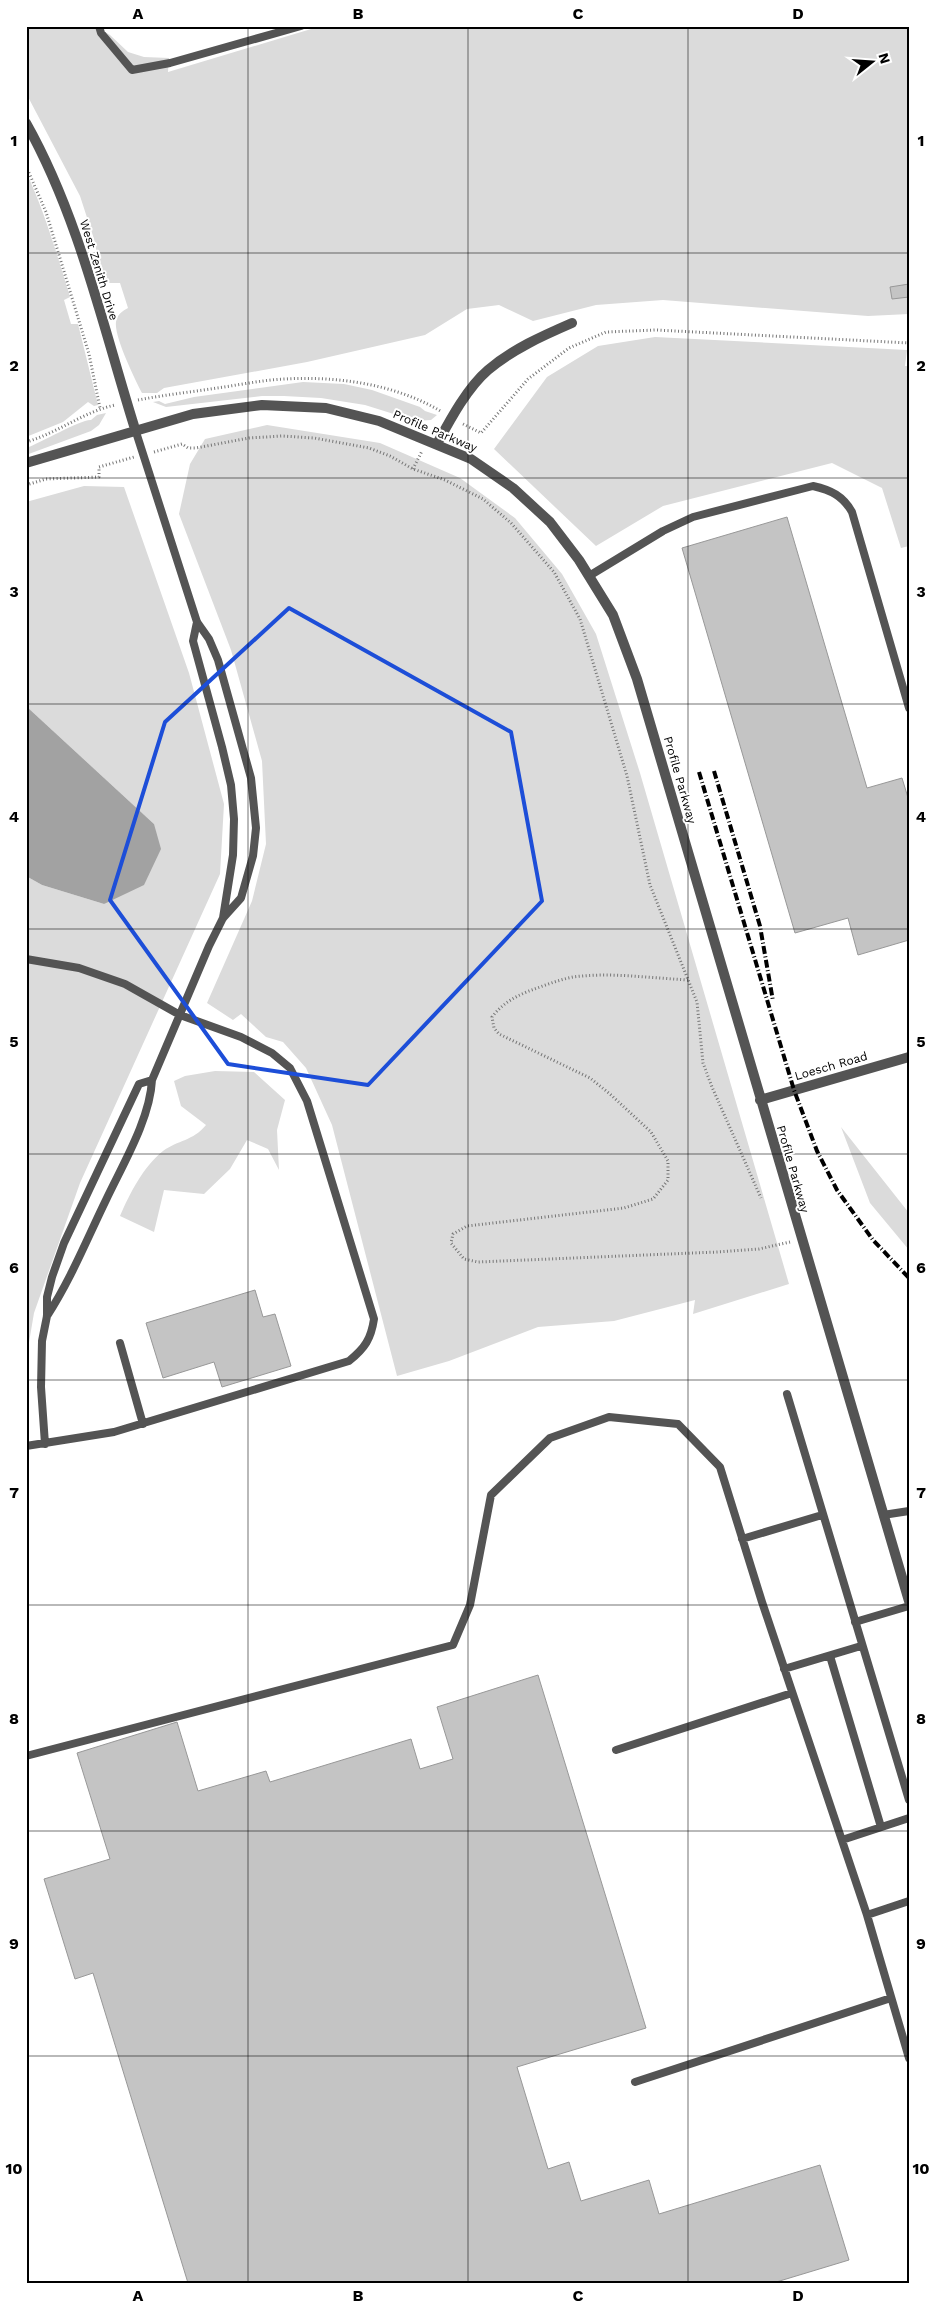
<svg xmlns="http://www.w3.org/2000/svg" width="935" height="2309" font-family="'Work Sans',sans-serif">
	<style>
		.green { fill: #dbdbdb }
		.water { fill: #a2a2a2 }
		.building { fill: #c4c4c4; stroke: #989898 }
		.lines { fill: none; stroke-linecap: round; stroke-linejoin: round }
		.path { stroke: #767676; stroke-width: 3; stroke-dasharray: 1 2.5; stroke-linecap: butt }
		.lane { stroke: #545454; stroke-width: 8 }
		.street { stroke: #545454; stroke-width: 10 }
		.rail { stroke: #000; stroke-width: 4; stroke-dasharray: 8 2.5 1 2.5; stroke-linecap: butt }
		.marked { fill: none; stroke: #1d4ed8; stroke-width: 4; stroke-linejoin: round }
		.grid { fill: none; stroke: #000; stroke-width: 1; stroke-opacity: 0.55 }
		.labels { text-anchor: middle; stroke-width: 4; stroke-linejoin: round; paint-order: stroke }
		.street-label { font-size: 12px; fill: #000; stroke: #fff }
		.neatline { fill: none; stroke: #000; stroke-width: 2 }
		.grid-label { font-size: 16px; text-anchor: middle; font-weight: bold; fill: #000 }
	</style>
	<rect width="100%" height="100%" fill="#fff"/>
	<path class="green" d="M26,26H95L110,35L128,52L144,57L169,58L168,72L321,26H909V314L868,316L663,300L596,305L533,321L499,305L467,309L425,335L307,362L164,388L157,393H142C135,379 114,337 116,322C117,315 122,311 128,308L120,283H110L102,277L94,239L80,196L26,93Z
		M26,172C45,212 57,255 70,297L64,300L71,324H78L98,405L94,406L88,402L63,422L26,437Z
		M655,337L907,350L905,366H909V546L901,548L882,488L832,463L663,506L596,546L494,449L547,377L598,346Z
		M303,382L344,384L372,390L420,407L425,411L437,415L431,420L416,421L365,405L321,398L284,396H262L166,407L153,402L159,401L165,404L194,397Z
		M106,413L99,425L91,431L26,455V448C41,443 81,419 91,420L97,415Z
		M267,425L380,443L460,478L515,518L562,574L596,634L640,773L789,1284L693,1314L695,1300L614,1321L538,1327L449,1361L397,1376L332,1125L306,1068L283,1042L266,1037L241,1014L233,1020L207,1003L252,901L266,844L262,761L231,650L179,514L190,464L205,439Z
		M84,486L124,487L189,673L224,804L220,874L80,1183L34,1313L26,1360V876L42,885L104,904L154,824L26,706V502Z
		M215,1071L254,1072L285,1100L277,1130L279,1170L268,1149L247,1140L230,1169L204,1194L164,1190L154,1232L120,1216C130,1193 143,1167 163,1151C178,1140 193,1141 206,1125L181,1106L174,1081L185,1076Z
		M841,1127L909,1213V1250L870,1203Z"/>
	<path class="water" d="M26,706L154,824L161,849L144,885L104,904L42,885L26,876Z"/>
	<path class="building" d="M909,284V297L892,299L890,287Z
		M787,517L867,788L902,778L909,801V940L858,955L848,918L795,933L682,548Z
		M255,1290L263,1317L275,1314L291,1366L222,1387L214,1362L163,1378L146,1323Z
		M538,1675L646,2028L517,2067L548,2169L569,2162L581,2201L649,2180L659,2214L820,2165L849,2260L773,2283H188L93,1973L75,1979L44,1879L110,1859L77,1753L177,1722L198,1791L266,1771L270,1782L411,1739L420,1769L453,1759L437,1707Z"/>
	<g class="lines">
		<path class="path" d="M26,166L46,212L89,354L100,408
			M138,400C164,395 191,392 217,388C239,385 262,380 285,379C337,376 396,384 442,412
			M463,424L481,433L528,379L569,348L606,332L656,330L909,343
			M26,442C58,433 83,412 115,405
			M154,452L182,444L188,448H196L249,438L282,436L314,438L369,448L390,456L413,469L445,480L483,499L511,523L554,572L580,619L627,776L650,885L697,1002L703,1063L712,1087L761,1198
			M413,469L422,451
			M26,485L46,479L99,477V467L134,457
			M688,980C650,978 610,972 573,977C558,980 543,986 529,991C514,997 502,1004 492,1017L494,1028L499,1034L590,1078L610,1094L651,1132L668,1161V1180L653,1199L624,1208L467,1226L453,1234L451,1243L464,1259L478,1262L717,1252L759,1249L790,1242"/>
		<path class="lane" d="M99,26L101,33L132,70L170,63L301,26
			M589,576L663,531L693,517L813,486C831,490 843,496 852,512L909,708
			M197,622L193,641L222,747L231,785L234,819L233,855L223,918
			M26,959L79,968L125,984L180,1015L241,1037L272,1053L290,1068L307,1101L374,1319C371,1339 365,1348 349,1361L114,1432L26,1446
			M47,1316C71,1279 87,1239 106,1200C123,1164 150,1119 152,1080L209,946L223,918L241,898L253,856L256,828L251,778L218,660L209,639L197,622L135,429
			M120,1343L143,1424
			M787,1394L909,1800
			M45,1444L41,1387L42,1341L47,1316V1297L52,1277L64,1243L139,1084L152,1080
			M883,1515L909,1511
			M742,1539L822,1515
			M855,1622L909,1606
			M830,1656L881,1827
			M784,1669L861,1646
			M616,1750L792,1693
			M26,1756L453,1645L470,1605L491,1495L550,1438L609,1417L678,1424L720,1467L762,1602L867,1915L909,2058
			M842,1840L909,1818
			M867,1915L909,1901
			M635,2082L891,1998"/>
		<path class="street" d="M26,123C79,217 103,327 135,429
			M437,444C450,420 467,388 488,370C513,349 542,336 572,323
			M26,463L193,414L262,405L326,408L379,421L471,459L513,488L550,522L579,560L613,615L637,679L909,1601
			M760,1100L909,1057"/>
		<path class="rail" d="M714,771L760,926L773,1001
			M699,772L794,1090L817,1151L837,1190L873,1240L909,1278"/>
	</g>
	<path class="marked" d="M289,608L511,732L542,901L368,1085L228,1064L110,900L165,722Z"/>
	<path class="grid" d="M248,26V2283M468,26V2283M688,26V2283M26,253H909M26,478H909M26,704H909M26,929H909M26,1154H909M26,1380H909M26,1605H909M26,1831H909M26,2056H909"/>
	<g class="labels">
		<g class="street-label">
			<text transform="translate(99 270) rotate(73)" y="4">West Zenith Drive</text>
			<text transform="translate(435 431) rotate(23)" y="4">Profile Parkway</text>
			<text transform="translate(680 780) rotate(74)" y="4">Profile Parkway</text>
			<text transform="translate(831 1066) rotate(-16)" y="4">Loesch Road</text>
			<text transform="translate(793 1169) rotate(74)" y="4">Profile Parkway</text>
		</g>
	</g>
	<rect width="935" height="2309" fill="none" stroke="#ffffff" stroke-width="55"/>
	<g transform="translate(872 62) rotate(73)" stroke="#ffffff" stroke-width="4" paint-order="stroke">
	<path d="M0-4L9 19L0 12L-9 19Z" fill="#000000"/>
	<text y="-8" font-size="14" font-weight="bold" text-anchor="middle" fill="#000000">N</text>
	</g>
	<rect x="28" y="28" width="880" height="2254" class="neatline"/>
	<g class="grid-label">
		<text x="138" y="19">A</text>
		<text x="358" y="19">B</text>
		<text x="578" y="19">C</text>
		<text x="798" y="19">D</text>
		<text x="14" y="146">1</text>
		<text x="921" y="146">1</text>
		<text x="14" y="371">2</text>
		<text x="921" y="371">2</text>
		<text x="14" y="597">3</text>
		<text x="921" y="597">3</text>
		<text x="14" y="822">4</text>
		<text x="921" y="822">4</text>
		<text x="14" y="1047">5</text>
		<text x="921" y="1047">5</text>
		<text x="14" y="1273">6</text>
		<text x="921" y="1273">6</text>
		<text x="14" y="1498">7</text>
		<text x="921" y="1498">7</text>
		<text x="14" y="1724">8</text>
		<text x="921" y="1724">8</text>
		<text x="14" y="1949">9</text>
		<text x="921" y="1949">9</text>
		<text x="14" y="2174">10</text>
		<text x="921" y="2174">10</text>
		<text x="138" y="2301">A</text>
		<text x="358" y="2301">B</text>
		<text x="578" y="2301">C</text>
		<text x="798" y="2301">D</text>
	</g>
</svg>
